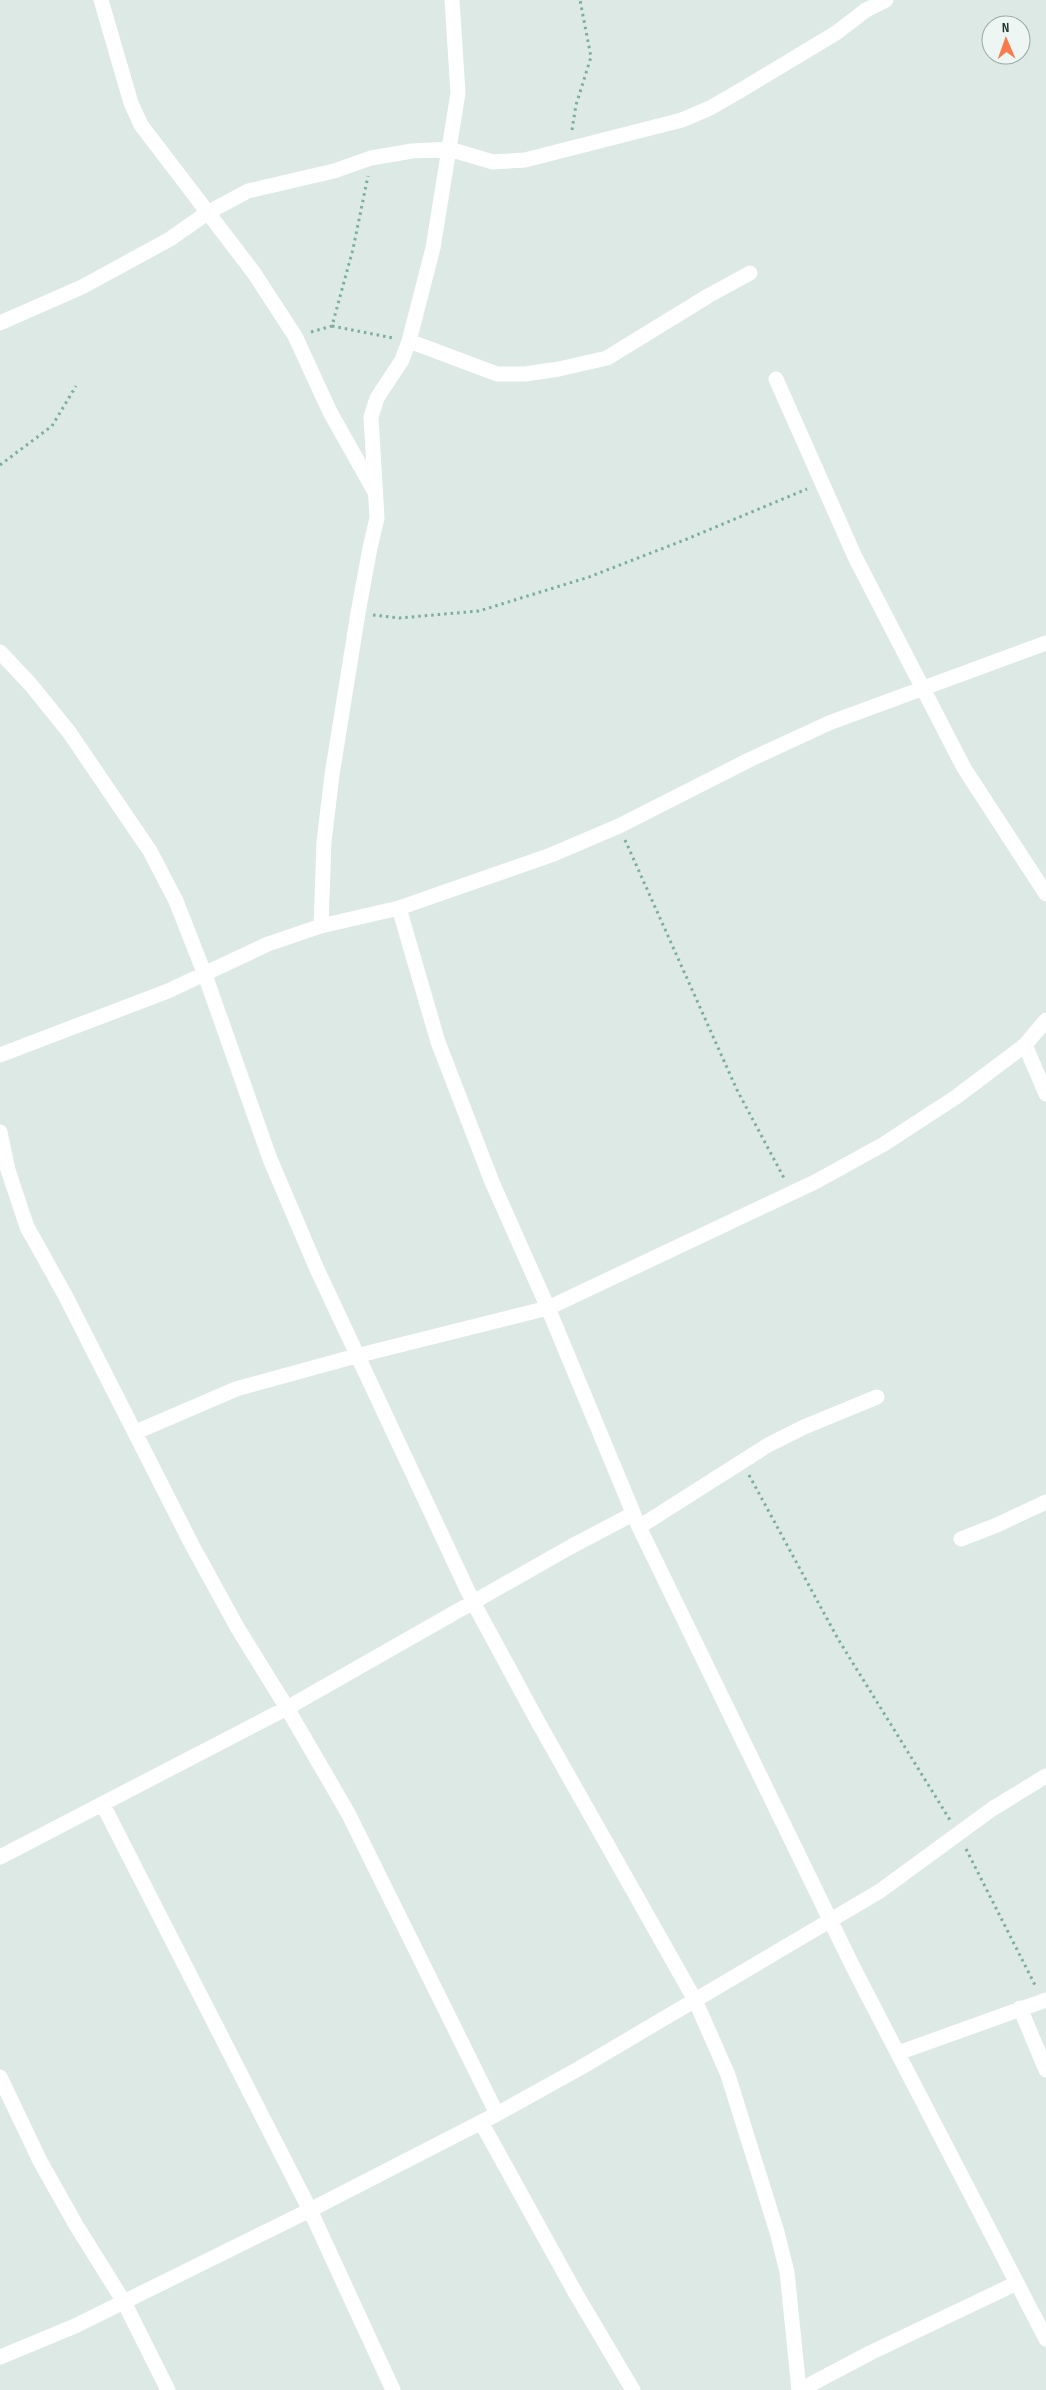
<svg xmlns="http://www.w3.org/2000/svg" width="1046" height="2390" font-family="'Sofia Sans Condensed',sans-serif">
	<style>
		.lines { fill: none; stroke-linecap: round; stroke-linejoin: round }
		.path { stroke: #7caea0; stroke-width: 3; stroke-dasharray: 2.5 4; stroke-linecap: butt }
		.street { stroke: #fff; stroke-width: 15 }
	</style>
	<rect width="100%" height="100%" fill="#dce9e4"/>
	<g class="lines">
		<path class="path" d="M572,130L576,105L591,57L580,0
			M332,326L393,338
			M311,332L332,326L353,249L368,176
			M0,465L52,426L76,386
			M373,615L399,618L479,611L589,577L687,539L807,489
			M625,840L737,1090L784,1178
			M749,1475L838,1639L950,1820
			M966,1849L1036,1987"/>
		<path class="street" d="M101,0L131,103L141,125L254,273L295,336L330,412L375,492
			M0,323L82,287L170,239L207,213L248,191L334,171L371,158L412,151L449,149L493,162L525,160L682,120L710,108L743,89L836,33L866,10L886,0
			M409,341L497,374H525L559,369L607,358L708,296L750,273
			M776,379L855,557L964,768L1046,894
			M0,652L31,685L69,732L150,851L176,901L205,975L270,1159L316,1267L473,1602L538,1722L695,2000L728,2075L777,2232L787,2272L799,2390
			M399,908L438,1042L492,1182L548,1308L639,1527L854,1969L1046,2339
			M321,926L324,842L332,775L358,613L370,548L377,518L371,417L377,398L402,360L409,341L433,248L458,93L452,0
			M1025,1045L1046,1094
			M0,1055L168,991L268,944L321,926L399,908L551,855L619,826L749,760L829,723L1046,643
			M0,1132L8,1170L27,1227L65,1295L192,1545L237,1627L287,1708L348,1813L497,2114
			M136,1432L236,1389L356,1356L548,1308L815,1182L884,1144L956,1097L1025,1045L1046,1020
			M639,1527L768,1445L804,1427L877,1397
			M961,1539L997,1525L1046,1502
			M103,1805L310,2210L393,2390
			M0,1857L287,1708L572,1546L633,1514
			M1020,2008L1046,2070
			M898,2053L1046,2000
			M0,2077L40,2161L76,2225L124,2302L168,2390
			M481,2122L576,2294L633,2390
			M0,2357L75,2326L310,2210L497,2114L580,2068L880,1891L992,1809L1046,1776
			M800,2390L870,2353L1017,2283"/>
	</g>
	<g transform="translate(1006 40) rotate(358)"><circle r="24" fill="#edf6f2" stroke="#9aaaa5"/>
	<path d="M0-4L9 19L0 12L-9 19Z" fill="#f77b4d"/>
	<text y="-8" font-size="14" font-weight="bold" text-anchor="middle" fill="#1e3932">N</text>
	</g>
</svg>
